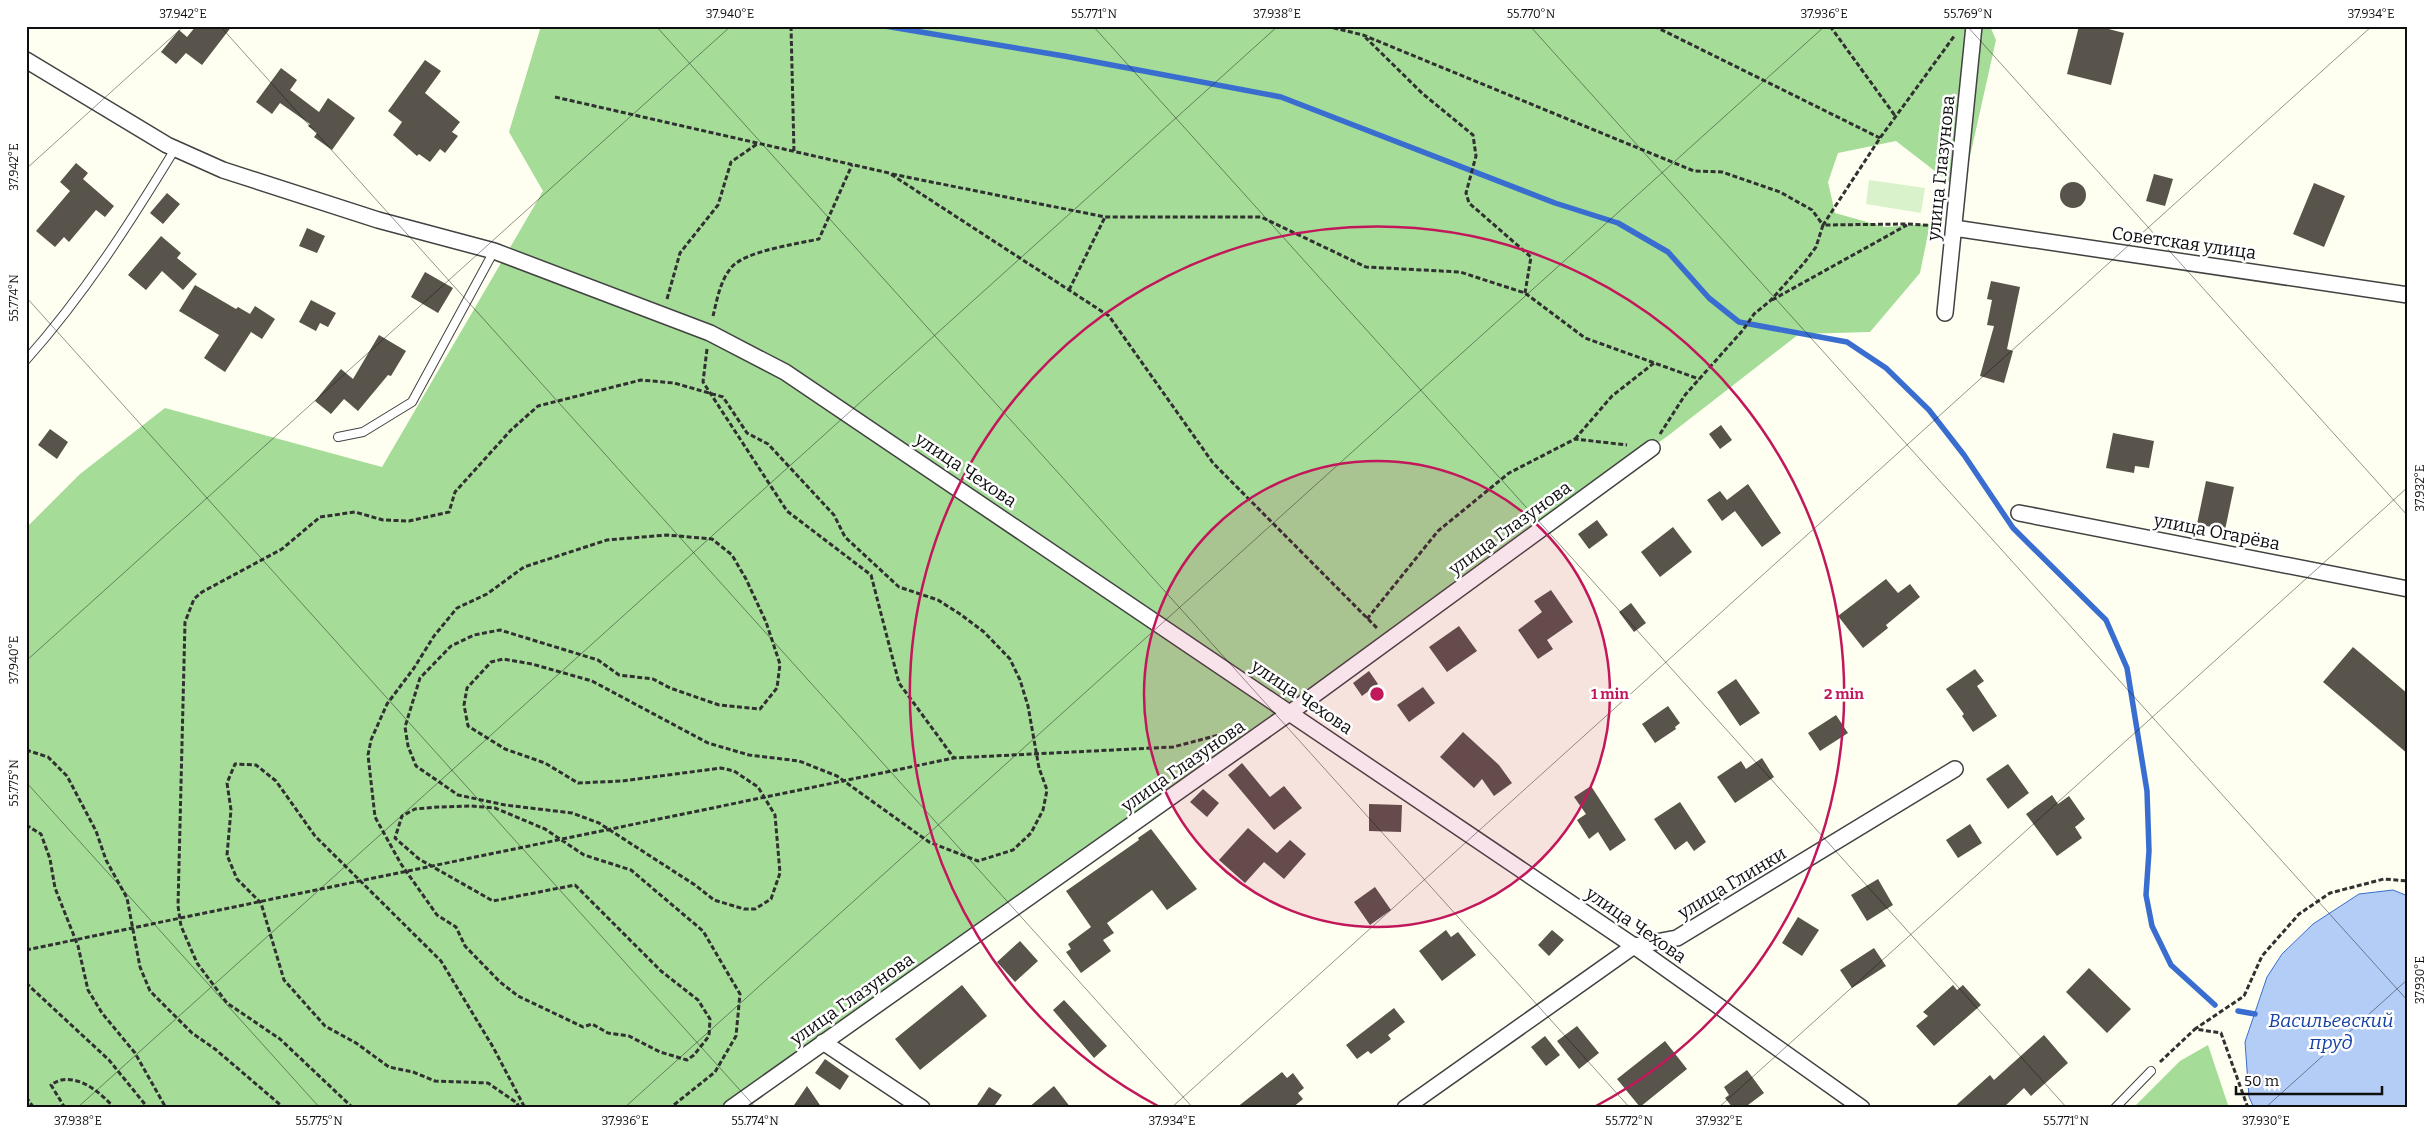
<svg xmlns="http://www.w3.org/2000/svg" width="2434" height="1134" font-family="Bitter,serif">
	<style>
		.forest { fill: #a5dc98 }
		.pitch { fill: #daf2cb }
		.water { fill: #b4cdf7; stroke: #396ed0 }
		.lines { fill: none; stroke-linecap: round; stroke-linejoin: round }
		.stream { stroke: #396ed0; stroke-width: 5.5 }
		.building { fill: #58534b }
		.service-casing { stroke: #424242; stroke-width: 10 }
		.minor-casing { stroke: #424242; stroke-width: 18 }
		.path { stroke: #313131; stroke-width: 3; stroke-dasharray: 5 2.5; stroke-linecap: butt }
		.service { stroke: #fff; stroke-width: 8 }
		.minor { stroke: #fff; stroke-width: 15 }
		.ticks { fill: none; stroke: #0f0f0f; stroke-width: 1; stroke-opacity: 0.45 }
		.ring { fill: none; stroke: #c2185b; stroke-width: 2.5 }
		.labels { text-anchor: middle; stroke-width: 5; stroke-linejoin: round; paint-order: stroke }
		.street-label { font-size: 18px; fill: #0f0f0f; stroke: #fff }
		.water-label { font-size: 19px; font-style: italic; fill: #1441a4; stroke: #fff }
		.centre { fill: #c2185b; stroke: #fff; stroke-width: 2.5 }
		.ring-label { font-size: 15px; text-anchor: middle; font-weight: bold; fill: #c2185b; stroke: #fff; stroke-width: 5; stroke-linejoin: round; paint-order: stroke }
		.neatline { fill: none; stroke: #0f0f0f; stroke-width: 2 }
		.ticks-label { font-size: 12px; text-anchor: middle; fill: #0f0f0f }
	</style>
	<rect width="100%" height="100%" fill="#fefff0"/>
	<path class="forest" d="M541,26H1990L1996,40L1962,192L1896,141L1838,153L1828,182L1835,213L1885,227L1930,224L1920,273L1870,332L1799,334L1669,435L919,976L726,1108H26V528L80,474L165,408L382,467L543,191L509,132Z
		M2208,1045L2229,1108H2133L2180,1061Z"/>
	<path class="pitch" d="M1869,180L1925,188L1921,213L1866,204Z"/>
	<path class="water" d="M2393,890L2408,896V1108H2254L2249,1097L2245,1042L2267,977L2282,954L2313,924L2359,894Z"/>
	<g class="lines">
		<path class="stream" d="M885,26L1064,56L1281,97L1555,203L1618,223L1668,252L1709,298L1739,322L1847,342L1886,368L1929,410L1964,455L2013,528L2106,620L2127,668L2147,791L2149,851L2146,895L2152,926L2171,965L2215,1005
			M2238,1011L2255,1014"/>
	</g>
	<path class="building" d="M196,26H232L202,65L186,53L176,64L161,52L179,30L187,37Z
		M2079,26H2097L2124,33L2111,85L2067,74Z
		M425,60L441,71L425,93L460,122L452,132L458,136L445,153L440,149L430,162L419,154L417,156L393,135L402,122L388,111Z
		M281,68L297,80L290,90L319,112L328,98L355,118L332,150L314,137L317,133L308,126L310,124L280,103L272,114L256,102Z
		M76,163L88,173L83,179L114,206L105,217L96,210L69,242L64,237L55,247L36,231L70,191L60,182Z
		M2154,174L2173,179L2165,206L2146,201Z
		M2060 195a13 13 0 1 1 26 0a13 13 0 1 1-26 0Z
		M2314,183L2345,196L2324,247L2293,234Z
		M167,193L180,204L163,224L150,213Z
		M307,228L325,236L317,253L299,246Z
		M161,236L181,253L177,258L197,274L183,290L162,271L146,290L128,275Z
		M425,272L453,288L438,313L411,297Z
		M1991,281L2020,287L2007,349L2013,351L2004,383L1980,376L1994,326L1987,325L1992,300L1987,299Z
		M195,285L236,309L238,307L250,314L255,306L275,319L262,339L251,332L225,372L204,358L219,335L179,311Z
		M311,300L336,313L328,327L320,323L316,331L299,322Z
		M379,335L406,351L391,376L388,375L358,411L344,399L331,414L315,401L341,369L353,379Z
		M1721,425L1732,440L1720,449L1709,434Z
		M50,429L68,442L57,459L38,445Z
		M2113,433L2154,441L2149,468L2135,466L2134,473L2106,468Z
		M2206,481L2234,487L2225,530L2197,524Z
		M1748,484L1781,533L1762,547L1735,511L1722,521L1707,500L1720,491L1727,500Z
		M1597,520L1608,535L1589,549L1578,534Z
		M1673,527L1692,552L1660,577L1641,552Z
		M1886,579L1898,593L1910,584L1920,597L1886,625L1888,628L1863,648L1838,616Z
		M1551,590L1573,622L1547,640L1553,649L1538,659L1518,630L1542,612L1534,601Z
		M1631,603L1646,623L1634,632L1619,612Z
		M1459,626L1477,651L1447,672L1429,647Z
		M2353,647L2408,694V754L2323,682Z
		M1975,669L1984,681L1977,686L1997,716L1973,732L1962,716L1964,714L1946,689Z
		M1369,671L1378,684L1362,696L1353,683Z
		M1736,679L1760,713L1740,726L1717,692Z
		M1423,687L1435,703L1409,722L1397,705Z
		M1668,706L1680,723L1675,727L1676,729L1655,743L1642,724Z
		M1836,715L1848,733L1820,751L1808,733Z
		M1463,732L1499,765L1512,783L1494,796L1482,779L1474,788L1440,757Z
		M1762,758L1774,777L1735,803L1717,777L1741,761L1746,769Z
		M1242,763L1270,797L1284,786L1302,808L1274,830L1228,775Z
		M2008,764L2029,793L2008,809L1986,779Z
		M1591,786L1626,840L1610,851L1598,832L1589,839L1577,820L1586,814L1574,797Z
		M1203,789L1219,803L1207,817L1190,802Z
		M2052,795L2058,804L2069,796L2085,819L2075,827L2082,838L2057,856L2026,814Z
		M1680,802L1706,842L1694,851L1687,841L1675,850L1654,819Z
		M1369,804L1402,805L1401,832L1369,831Z
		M1970,824L1982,843L1958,858L1946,840Z
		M1248,828L1277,853L1290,840L1306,854L1284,879L1264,862L1245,883L1219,860Z
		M1151,829L1197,889L1167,910L1152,890L1107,923L1114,933L1103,940L1111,951L1081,973L1066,952L1071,949L1068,944L1091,927L1066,891L1139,840L1138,838Z
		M1878,879L1893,905L1867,921L1851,895Z
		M1375,887L1391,910L1370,925L1354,902Z
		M1798,917L1819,930L1802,956L1782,943Z
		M1446,930L1451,937L1458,932L1476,955L1442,981L1419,951Z
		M1552,930L1564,940L1549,956L1538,945Z
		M1020,941L1038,961L1015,982L997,962Z
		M1874,948L1886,966L1852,988L1840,970Z
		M2089,968L2131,1009L2107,1033L2066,992Z
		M962,985L987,1016L920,1070L895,1039Z
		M1953,985L1957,990L1963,985L1981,1005L1934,1046L1916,1026L1928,1016L1923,1012Z
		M1064,1000L1107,1046L1094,1058L1053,1010Z
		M1394,1008L1405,1022L1388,1035L1391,1039L1371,1054L1368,1051L1357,1059L1346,1045Z
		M1577,1026L1599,1053L1579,1069L1557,1041Z
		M2044,1035L2068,1063L2031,1096L2024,1088L2003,1108H1953L1990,1075L1994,1080Z
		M1545,1036L1560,1055L1546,1066L1531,1047Z
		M1665,1041L1687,1069L1640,1107L1617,1079Z
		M825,1059L849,1076L840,1090L815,1073Z
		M1747,1070L1764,1093L1744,1108H1733L1725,1098L1729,1095L1724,1087Z
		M1282,1072L1287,1078L1293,1073L1304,1088L1298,1093L1303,1099L1292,1108H1236Z
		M807,1086L822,1108H792Z
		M1054,1086L1071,1108H1028Z
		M989,1087L1002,1095L993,1108H975Z"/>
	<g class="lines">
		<g class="service-casing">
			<path id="service" d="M26,360C84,295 130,223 175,149
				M338,437L363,432L412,402L494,251
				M2115,1108L2151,1071"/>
		</g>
		<g class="minor-casing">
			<path id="minor" d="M26,60L167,145L223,170L378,220L494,251L710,333L785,372L1634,946L1862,1108
				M1954,228L2408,295
				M1945,313L1974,26
				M2019,513L2408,589
				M823,1042L922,1108
				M731,1108L1291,712L1652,448
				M1405,1108L1634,946L1677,938L1955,769"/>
		</g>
		<path class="path" d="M791,26L794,152
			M1326,26L1363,35L1694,171L1722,172L1780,192L1812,210L1823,225L1880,138L1955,35
			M1654,26L1880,138
			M1830,26L1896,117
			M1365,37L1423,94L1473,135L1476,156L1466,193L1469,203L1531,257L1525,293
			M555,97L889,173L1109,316L1213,463L1378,629
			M892,174L1105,217H1261L1366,267L1460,272L1525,293L1585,338L1699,379
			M1069,290L1105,217
			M667,299L680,253L718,205L731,162L757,144
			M1772,300L1907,225
			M713,316C717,300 720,281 731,268C744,251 797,244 819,239L852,165
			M707,349L703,382L787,511L871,575L899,683L954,758L1173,747L1234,731
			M1660,434L1685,395L1743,330L1754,314L1770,301L1804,263L1816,247L1823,225L1908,224L1939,226
			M1575,439L1612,396L1654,363
			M1367,619L1438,531L1509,473L1575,439L1627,445
			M26,750L48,757L67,776L96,831L106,860L127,898L140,967L150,991L192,1033L215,1049L284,1108
			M26,825L41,834L50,859L55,888L78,946L88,990L102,1013L135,1053L166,1108
			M26,950L954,758
			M26,983L109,1060L148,1108
			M2160,1062L2195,1029
			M26,1097L34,1108
			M65,1108L51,1085C72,1069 100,1091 114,1108
			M353,1108L280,1039L227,1003L197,963L181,926L178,906L185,622L194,599L202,592L282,549L320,517L355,512L383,520L409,521L449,512L455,492L511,430L538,406L641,380L674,383L723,397L747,433L768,444L834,515L845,537L899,587L938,600L960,614L984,632L1010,659L1020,680L1028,706L1039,768L1047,790L1043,810L1031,833L1013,850L978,861L929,842L837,776L799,761L749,755L708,743L592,681L532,664L503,659L491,662L467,688L464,705L468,726L505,749L545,763L578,783L622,781L721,768L734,771L758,787L775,815L780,873L771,899L755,909H744L714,900L695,885L599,823L572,813L505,805L458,795L416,766L408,746L405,727L420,678L451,646L474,635L500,630L598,660L619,675L653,679L670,688L719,705L760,709L777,688L780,664L766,622L746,579L732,555L712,539L667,535L607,540L524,567L487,594L457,608L434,636L414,668L387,704L371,740L368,755L375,817L401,864L437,915L456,927L465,946L500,982L518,996L583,1027L592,1024L608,1033L629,1036L660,1052L687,1060L694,1055L709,1036L710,1019L698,1000L661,971L575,885L493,901L419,859L395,838L402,816L415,809L438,807L471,806L495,808L545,829L584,855L631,870L703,931L740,994L736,1036L715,1072L670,1108
			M519,1108L517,1103L488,1083L435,1081L413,1072L389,1067L356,1043L325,1026L284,980L261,903L237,879L227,855L231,810L227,783L235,764L256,765L276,781L315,836L441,961L493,1047L525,1108
			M2248,1108L2221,1033L2195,1029L2244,996L2262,956L2299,914L2330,893L2384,879L2408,881"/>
		<use href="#service" class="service"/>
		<use href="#minor" class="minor"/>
	</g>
	<path class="ticks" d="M220,26L1193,1108M656,26L1630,1108M1093,26L2067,1108M1530,26L2408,1001M1967,26L2408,516M2404,26L2408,31M26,169L184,26M26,297L756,1108M26,661L731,26M26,782L320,1108M77,1108L1278,26M624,1108L1825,26M1171,1108L2372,26M1718,1108L2408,487M2265,1108L2408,979"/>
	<circle cx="1377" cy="694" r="233" fill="#c2185b" fill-opacity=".12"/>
	<g class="ring">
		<circle cx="1377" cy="694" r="233"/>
		<path d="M1158 1106A467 467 0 1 1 1596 1106"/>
	</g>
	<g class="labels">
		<g class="street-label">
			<text transform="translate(1941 168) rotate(-84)" y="6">улица Глазунова</text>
			<text transform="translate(2184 243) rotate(8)" y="6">Советская улица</text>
			<text transform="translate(966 470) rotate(34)" y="6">улица Чехова</text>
			<text transform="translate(1510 528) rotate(-36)" y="6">улица Глазунова</text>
			<text transform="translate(2217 532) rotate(11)" y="6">улица Огарёва</text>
			<text transform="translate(1302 697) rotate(34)" y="6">улица Чехова</text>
			<text transform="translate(1183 766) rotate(-35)" y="6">улица Глазунова</text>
			<text transform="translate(1732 883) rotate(-31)" y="6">улица Глинки</text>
			<text transform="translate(1636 925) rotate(35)" y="6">улица Чехова</text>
			<text transform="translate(852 999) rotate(-35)" y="6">улица Глазунова</text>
		</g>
		<g class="water-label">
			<text x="2331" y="1027">Васильевский<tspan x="2331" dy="22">пруд</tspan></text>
		</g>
	</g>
	<circle cx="1377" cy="694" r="8" class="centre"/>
	<g class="ring-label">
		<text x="1610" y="699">1 min</text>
		<text x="1844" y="699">2 min</text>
	</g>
	<rect width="2434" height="1134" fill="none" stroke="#ffffff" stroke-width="55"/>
	<path d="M2236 1086v8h146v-8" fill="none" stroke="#0f0f0f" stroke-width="2.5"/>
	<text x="2244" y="1086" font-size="15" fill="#0f0f0f" stroke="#ffffff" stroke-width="4" paint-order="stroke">50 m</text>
	<rect x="28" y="28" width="2378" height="1078" class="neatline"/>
	<g class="ticks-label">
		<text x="183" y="18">37.942°E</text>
		<text x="730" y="18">37.940°E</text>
		<text x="1094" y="18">55.771°N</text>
		<text x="1277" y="18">37.938°E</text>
		<text x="1531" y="18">55.770°N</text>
		<text x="1824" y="18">37.936°E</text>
		<text x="1968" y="18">55.769°N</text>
		<text x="2371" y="18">37.934°E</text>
		<text transform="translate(14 167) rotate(-90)" y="4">37.942°E</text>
		<text transform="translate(14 298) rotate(-90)" y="4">55.774°N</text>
		<text transform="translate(2420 488) rotate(-90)" y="4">37.932°E</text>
		<text transform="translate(14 660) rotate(-90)" y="4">37.940°E</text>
		<text transform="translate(14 783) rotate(-90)" y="4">55.775°N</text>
		<text transform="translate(2420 980) rotate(-90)" y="4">37.930°E</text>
		<text x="78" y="1125">37.938°E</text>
		<text x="319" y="1125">55.775°N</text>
		<text x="625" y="1125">37.936°E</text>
		<text x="755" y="1125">55.774°N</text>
		<text x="1172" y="1125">37.934°E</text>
		<text x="1629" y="1125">55.772°N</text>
		<text x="1719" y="1125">37.932°E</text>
		<text x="2066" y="1125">55.771°N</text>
		<text x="2266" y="1125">37.930°E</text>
	</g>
</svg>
